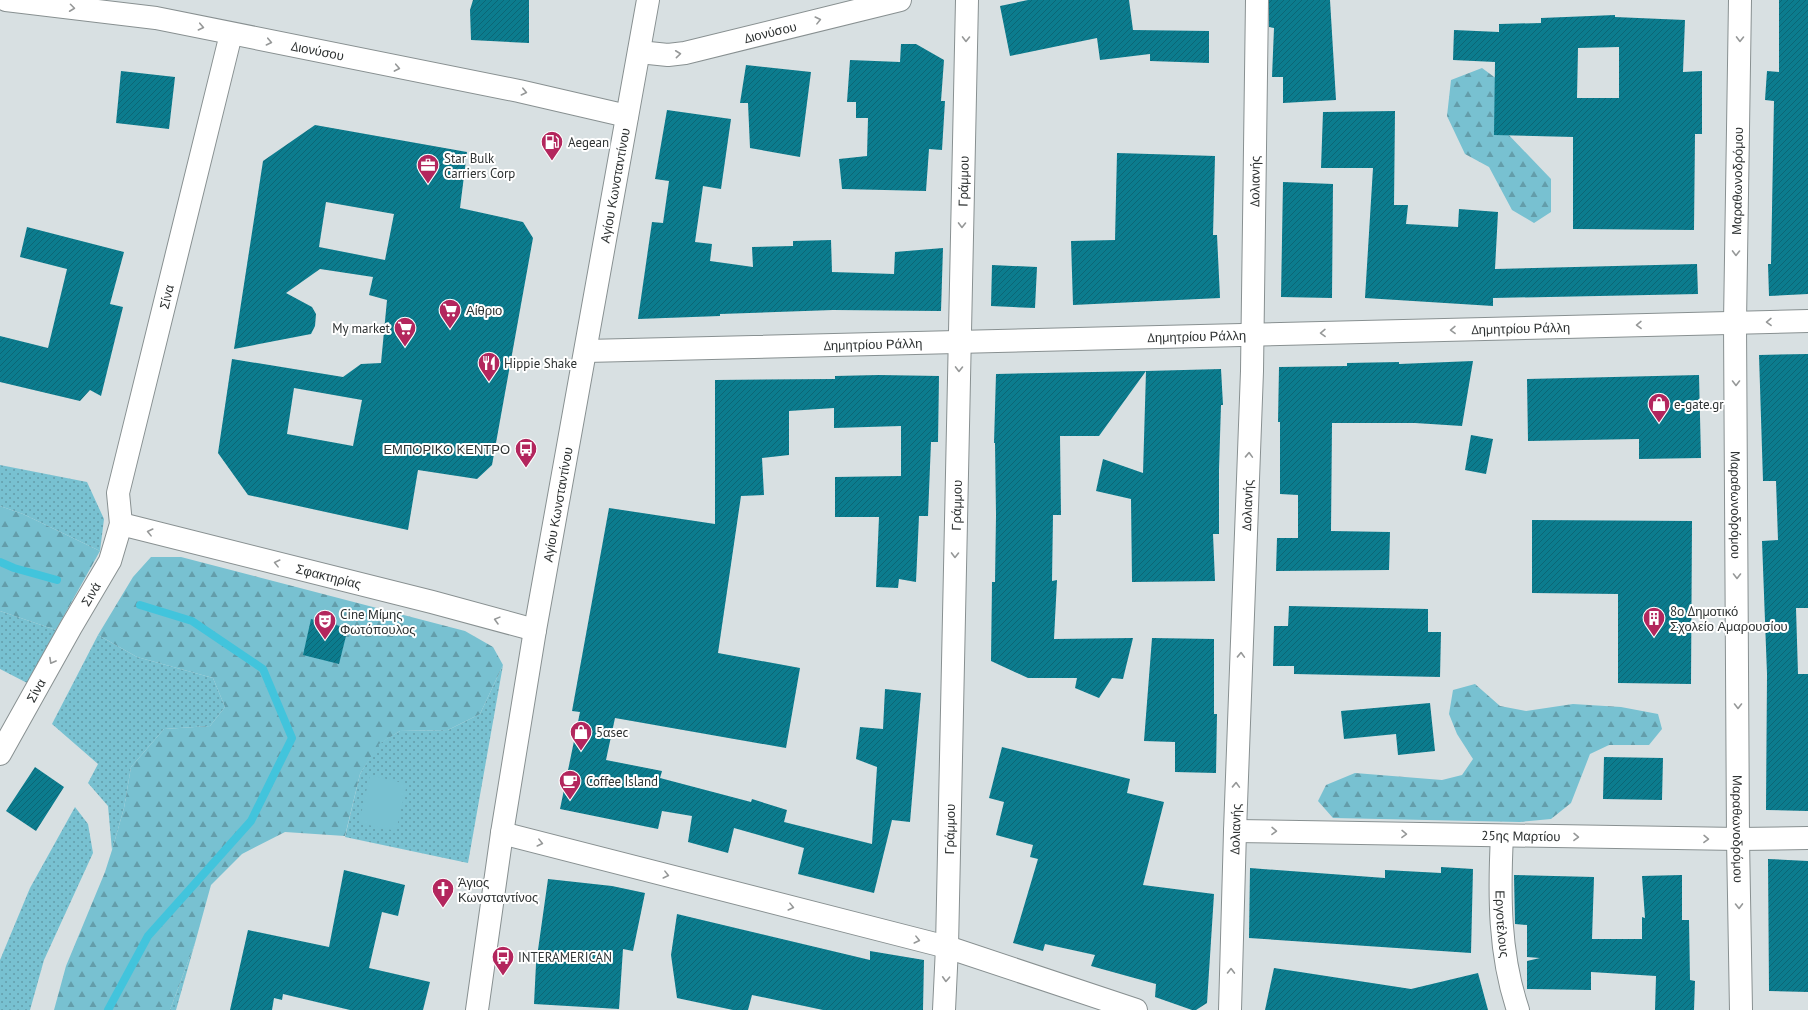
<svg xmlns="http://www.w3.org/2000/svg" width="1808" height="1010" font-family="'PT Sans',sans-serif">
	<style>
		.grass { fill: url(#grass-dots) }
		.forest { fill: url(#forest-firs) }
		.park { fill: #78c1d1 }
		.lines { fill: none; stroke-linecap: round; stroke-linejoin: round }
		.stream { stroke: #42c4dc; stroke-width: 8 }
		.building { fill: url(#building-hatch); fill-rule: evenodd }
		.street-casing { stroke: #889091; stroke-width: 24 }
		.secondary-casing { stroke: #889091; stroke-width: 24 }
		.street { stroke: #fff; stroke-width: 22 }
		.secondary { stroke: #fff; stroke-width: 22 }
		.oneway { stroke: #969898 }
		.labels { text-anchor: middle; stroke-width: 4; stroke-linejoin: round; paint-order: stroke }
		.street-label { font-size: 13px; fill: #2e3232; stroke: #fff }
		.poi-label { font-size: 13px; fill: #2e3232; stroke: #fff; text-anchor: start }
	</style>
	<defs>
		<pattern id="grass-dots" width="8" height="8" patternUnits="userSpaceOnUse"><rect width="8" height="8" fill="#78c1d1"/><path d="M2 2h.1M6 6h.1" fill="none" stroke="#639daa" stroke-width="1.8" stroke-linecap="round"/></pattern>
		<pattern id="forest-firs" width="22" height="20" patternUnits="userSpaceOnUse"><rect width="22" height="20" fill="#78c1d1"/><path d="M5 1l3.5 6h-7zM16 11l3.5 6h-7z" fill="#639daa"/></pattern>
		<pattern id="building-hatch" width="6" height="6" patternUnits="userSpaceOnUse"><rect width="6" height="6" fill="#0c7c8e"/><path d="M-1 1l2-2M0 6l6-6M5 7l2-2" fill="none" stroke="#0c6675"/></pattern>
	</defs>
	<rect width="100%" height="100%" fill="#d8e0e2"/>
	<path class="grass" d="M0,465L87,482L104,519L100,551L23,514L0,506Z
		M0,611L56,630L33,686L0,669Z
		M98,635L137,657L213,678L225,707L210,726L164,729L131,767L124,808L112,850L108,806L88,783L98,764L52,724Z
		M503,665L468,863L345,837L360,774L378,744L400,731L448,730L480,714Z
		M75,807L88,824L93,853L44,960L30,1010H0V960L30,888Z
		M195,943L176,1010H170Z"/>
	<path class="forest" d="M1482,68L1501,82L1504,130L1551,179V212L1534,223L1512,210L1489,167L1465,154L1447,116L1451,80Z
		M0,506L23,514L100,551L56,630L0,611Z
		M151,557H181L465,631L493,647L503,665L480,714L448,730L400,731L379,744L360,774L345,836L285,832L242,854L211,885L195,943L170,1010H54L66,966L105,872L112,850L124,808L131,767L164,729L210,726L225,707L213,678L137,657L98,635L133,577Z
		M1475,684L1500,706L1526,711L1573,704L1621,707L1658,714L1662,729L1649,745H1609L1590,754L1571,803L1551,819L1520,822L1333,818L1318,801L1326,785L1355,773L1442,780L1462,775L1473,759L1457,734L1449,714L1453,690Z"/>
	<path class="park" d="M370,775L407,784L396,831L359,823Z"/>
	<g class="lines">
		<path class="stream" d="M0,562L14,568L57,580
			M108,1010L148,936L251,821L292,738L263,669L192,621L140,605"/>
	</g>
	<path class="building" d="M473,0H529V43L471,40L470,10Z
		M1028,0H1129L1133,30L1209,31V63L1150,61V54L1100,60L1097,38L1010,56L1000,6Z
		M1269,0H1330L1336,100L1283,103V77H1272L1274,28L1269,27Z
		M1779,0H1808V294L1769,296L1768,264H1771L1774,101L1765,100L1767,71L1779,72Z
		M1615,15V17L1685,20L1683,72L1702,71V134H1695L1694,230L1573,229V137L1494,135L1495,62L1453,60L1454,30L1499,32V24L1541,23V18ZM1619,47V98H1577L1578,48Z
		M901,44H916L944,60L941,101H945L942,150L929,149L926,191L842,189L839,159L867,156L868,118H856V102H847L850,60L900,62Z
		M746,65L811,72L800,157L750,148L748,103H740Z
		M121,71L175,77L169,129L116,123Z
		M667,110L731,119L721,189L703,186L695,242L712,244L710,261L753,267L752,247L793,246V241L831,240L832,272L894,274L895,252L943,248L941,311L833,310L720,314V316L638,319L652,222L663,223L669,181L655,179Z
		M1395,111L1394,205H1408L1406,224L1458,227L1459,209L1498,212L1495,269L1697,264L1698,294L1493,298V306L1365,298L1373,168H1321L1323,112Z
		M315,125L467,152L460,208L523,222L533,238L492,465L477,479L418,470L408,530L248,495L218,453L232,359L343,377L361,364L381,363L387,300L369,295L373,277L320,269L286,293L312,307L316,314L315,326L311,334L234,349L263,161ZM326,202L394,214L385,260L319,247ZM294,388L362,400L353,446L287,434Z
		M1117,153L1215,156L1213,235H1217L1220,298L1073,305L1071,241L1115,240Z
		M1283,182L1333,184L1332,298L1281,297Z
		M27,227L124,252L110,304L123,307L101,396L90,390L80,401L0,382V336L48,348L67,269L20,257Z
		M992,265L1037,267L1035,308L991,306Z
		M1808,354V608H1796L1798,674H1808V811L1766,810L1767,674L1762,541L1778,540L1776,481H1763L1759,355Z
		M1473,361L1462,426L1415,423H1332L1331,531L1390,532L1389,570L1276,571L1277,538H1298V495L1280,494V422H1278L1279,367L1347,366V363L1399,362V364Z
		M1221,369L1223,405H1221L1219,469V534H1213L1215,581L1132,582L1131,499L1096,491L1103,459L1143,473L1146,371Z
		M1146,371L1099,436H1060L1061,515H1053L1052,581L1057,580L1054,639L1133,638L1123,679L1112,678L1099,698L1075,688L1077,678H1028L991,661L992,582H995L996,515L995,443H994L996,374Z
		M879,375L939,376L938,442H931L928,516H919L916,582L899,579L898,588L876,587L879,517H835V477L901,476V426L834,428V408L789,411V455L762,458L764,495L741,496L718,653L800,668L786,748L615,718L606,760L662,771L660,778L751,802L752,799L787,810L784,822L872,844L877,767L856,759L860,727L883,729L885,689L921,693L910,822L892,820L874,893L798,874L804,848L734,828L728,853L688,842L692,816L662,811L658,829L560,809L580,712L572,711L609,508L715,524V380L835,379V376Z
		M1699,375L1701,458L1639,459V439L1528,441L1527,379Z
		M1471,435L1493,439L1486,474L1465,470Z
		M1532,520L1692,521L1691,684L1618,683V594L1532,593Z
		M1289,606L1428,609V632H1441L1440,677L1294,674V666H1273L1274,626H1288Z
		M311,619L348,628L339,664L303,655Z
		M1152,638L1214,639V714H1217L1216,773L1175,772V742L1144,741Z
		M1430,703L1435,751L1398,755L1396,734L1344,739L1341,711Z
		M1002,747L1130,779L1127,793L1164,802L1143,885L1214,894L1207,1003L1196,1010H1192L1155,997L1156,984L1091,966L1095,955L1045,944L1043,951L1013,943L1038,859L1030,857L1033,845L996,835L1004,802L989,798Z
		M1604,757L1663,758L1662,800L1603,799Z
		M35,767L64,787L36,831L6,811Z
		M1768,859L1808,861V992L1769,991Z
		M1441,867L1473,869L1471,953L1249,938L1250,868L1385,878V870L1441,873Z
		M344,870L405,885L398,916L382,912L369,968L430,982L423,1010H350L283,994L282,1000L274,998L272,1010H230L248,930L329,947Z
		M1514,875L1594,877L1592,939H1642V917L1645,918L1642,876L1682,875V920H1689L1690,980L1695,981L1694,1010H1655L1656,976L1591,972V990L1527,989V961L1540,958L1527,957V925L1515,924Z
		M548,879L612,886L645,893L633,951L623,949L619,1009L534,1004L536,964Z
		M677,914L870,960V951L924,960L923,1010H823L752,995L748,1010H733L677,998L671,955Z
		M1274,968L1411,989L1478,973L1488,1010H1265Z"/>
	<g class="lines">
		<g class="street-casing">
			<g id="street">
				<path id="s1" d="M6,0L156,18L519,91L627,116"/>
				<path id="s2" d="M1740,0L1735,323L1738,839L1741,1010"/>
				<path id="s3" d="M639,52L668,55L685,53L900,0"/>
				<path id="s4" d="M121,524L432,602L535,630"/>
				<path id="s5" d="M0,754L71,627L110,561L121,524L118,493L231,34"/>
				<path id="s6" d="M1235,831L1738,839L1808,838"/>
				<path d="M502,833L947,947L1136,1010"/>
				<path id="s7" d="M1502,836C1499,894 1499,954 1518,1010"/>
				<path id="s8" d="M944,1010L947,947L967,0"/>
				<path id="s9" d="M1230,1010L1235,831L1252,371L1257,0"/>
			</g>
		</g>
		<g class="secondary-casing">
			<g id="secondary">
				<path id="s10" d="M586,351L1808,321"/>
				<path id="s11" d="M477,1010L502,833L535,630L648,0"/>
			</g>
		</g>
		<use href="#street" class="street"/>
		<use href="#secondary" class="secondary"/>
	</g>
	<defs><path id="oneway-chevron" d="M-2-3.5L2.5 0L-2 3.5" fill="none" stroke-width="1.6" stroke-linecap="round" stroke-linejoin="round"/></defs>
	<g class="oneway">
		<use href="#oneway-chevron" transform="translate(72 8) rotate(7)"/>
		<use href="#oneway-chevron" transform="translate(818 20) rotate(-14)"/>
		<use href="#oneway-chevron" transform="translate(201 27) rotate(12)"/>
		<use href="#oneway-chevron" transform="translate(966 39) rotate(91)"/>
		<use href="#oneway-chevron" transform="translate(1740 39) rotate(91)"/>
		<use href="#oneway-chevron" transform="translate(269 42) rotate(12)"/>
		<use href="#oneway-chevron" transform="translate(678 54) rotate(-6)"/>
		<use href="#oneway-chevron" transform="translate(397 68) rotate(11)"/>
		<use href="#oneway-chevron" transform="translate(524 92) rotate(13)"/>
		<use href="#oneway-chevron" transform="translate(962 225) rotate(91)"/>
		<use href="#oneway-chevron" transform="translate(1736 253) rotate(91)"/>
		<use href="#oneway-chevron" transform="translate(1769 322) rotate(179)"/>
		<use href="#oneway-chevron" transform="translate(1639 325) rotate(179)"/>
		<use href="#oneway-chevron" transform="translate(1453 330) rotate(179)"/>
		<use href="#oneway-chevron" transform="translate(1323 333) rotate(179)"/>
		<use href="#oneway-chevron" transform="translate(959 369) rotate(91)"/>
		<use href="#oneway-chevron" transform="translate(1736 383) rotate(90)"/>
		<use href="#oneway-chevron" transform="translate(1249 455) rotate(-88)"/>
		<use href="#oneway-chevron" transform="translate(150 532) rotate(-166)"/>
		<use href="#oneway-chevron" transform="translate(955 555) rotate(91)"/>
		<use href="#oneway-chevron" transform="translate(277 563) rotate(-166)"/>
		<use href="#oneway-chevron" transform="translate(1737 576) rotate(90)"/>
		<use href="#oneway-chevron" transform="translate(497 620) rotate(-165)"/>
		<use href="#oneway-chevron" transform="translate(1241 655) rotate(-88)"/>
		<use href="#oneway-chevron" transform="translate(52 661) rotate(119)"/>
		<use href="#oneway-chevron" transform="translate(1738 706) rotate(90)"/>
		<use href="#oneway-chevron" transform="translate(1236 785) rotate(-88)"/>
		<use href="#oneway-chevron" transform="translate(1274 831) rotate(1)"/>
		<use href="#oneway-chevron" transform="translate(1404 834) rotate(1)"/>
		<use href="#oneway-chevron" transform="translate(1576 837) rotate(1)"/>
		<use href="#oneway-chevron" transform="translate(1706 839) rotate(1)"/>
		<use href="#oneway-chevron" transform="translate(540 843) rotate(14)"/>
		<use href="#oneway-chevron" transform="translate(666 875) rotate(14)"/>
		<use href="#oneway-chevron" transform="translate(1739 906) rotate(89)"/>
		<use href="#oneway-chevron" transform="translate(791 907) rotate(14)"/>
		<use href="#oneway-chevron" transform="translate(917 940) rotate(14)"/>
		<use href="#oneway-chevron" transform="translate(1231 971) rotate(-89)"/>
		<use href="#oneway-chevron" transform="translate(946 979) rotate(93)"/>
	</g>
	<defs>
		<g id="fuel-pin" transform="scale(1.15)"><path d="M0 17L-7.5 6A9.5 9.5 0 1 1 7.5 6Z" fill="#b3265d" stroke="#fff"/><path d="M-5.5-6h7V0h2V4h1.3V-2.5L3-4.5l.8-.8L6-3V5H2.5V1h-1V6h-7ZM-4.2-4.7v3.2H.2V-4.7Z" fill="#fff"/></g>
		<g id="office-pin" transform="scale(1.15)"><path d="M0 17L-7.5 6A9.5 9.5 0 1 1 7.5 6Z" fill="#b3265d" stroke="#fff"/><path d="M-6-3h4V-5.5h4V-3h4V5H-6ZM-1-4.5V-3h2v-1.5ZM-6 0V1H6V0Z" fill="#fff"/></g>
		<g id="supermarket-pin" transform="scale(1.15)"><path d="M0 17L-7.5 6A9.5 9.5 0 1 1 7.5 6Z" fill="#b3265d" stroke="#fff"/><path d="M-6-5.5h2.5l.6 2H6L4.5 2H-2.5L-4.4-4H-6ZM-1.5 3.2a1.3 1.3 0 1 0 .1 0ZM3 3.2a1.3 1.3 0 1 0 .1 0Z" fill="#fff"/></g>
		<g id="restaurant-pin" transform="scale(1.15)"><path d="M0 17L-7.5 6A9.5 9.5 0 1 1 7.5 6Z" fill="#b3265d" stroke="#fff"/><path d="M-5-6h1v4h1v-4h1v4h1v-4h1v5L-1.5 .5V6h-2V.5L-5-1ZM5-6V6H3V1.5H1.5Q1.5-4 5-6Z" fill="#fff"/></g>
		<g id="shop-pin" transform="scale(1.15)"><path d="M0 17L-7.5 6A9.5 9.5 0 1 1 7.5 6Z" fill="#b3265d" stroke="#fff"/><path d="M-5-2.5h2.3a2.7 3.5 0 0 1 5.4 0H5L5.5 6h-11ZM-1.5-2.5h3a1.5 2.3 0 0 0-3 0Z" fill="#fff"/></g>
		<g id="bus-pin" transform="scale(1.15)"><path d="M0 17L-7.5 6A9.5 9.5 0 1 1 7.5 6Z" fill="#b3265d" stroke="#fff"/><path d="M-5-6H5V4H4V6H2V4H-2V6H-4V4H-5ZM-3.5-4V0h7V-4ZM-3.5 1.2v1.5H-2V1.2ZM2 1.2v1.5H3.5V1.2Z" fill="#fff"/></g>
		<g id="building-pin" transform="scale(1.15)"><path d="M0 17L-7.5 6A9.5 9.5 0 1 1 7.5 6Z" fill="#b3265d" stroke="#fff"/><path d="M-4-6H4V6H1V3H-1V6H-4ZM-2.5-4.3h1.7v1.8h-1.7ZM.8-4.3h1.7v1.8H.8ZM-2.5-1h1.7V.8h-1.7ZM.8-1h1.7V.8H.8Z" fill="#fff"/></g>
		<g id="theatre-pin" transform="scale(1.15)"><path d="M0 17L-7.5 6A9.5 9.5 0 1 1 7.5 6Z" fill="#b3265d" stroke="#fff"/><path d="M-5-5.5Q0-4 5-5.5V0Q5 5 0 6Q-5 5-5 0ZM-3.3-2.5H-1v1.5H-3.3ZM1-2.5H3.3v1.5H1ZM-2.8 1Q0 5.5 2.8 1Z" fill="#fff"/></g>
		<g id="cafe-pin" transform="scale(1.15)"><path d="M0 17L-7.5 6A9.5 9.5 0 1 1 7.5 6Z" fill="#b3265d" stroke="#fff"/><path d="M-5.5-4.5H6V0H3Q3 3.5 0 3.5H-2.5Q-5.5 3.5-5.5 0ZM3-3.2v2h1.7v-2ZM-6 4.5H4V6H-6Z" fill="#fff"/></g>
		<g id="church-pin" transform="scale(1.15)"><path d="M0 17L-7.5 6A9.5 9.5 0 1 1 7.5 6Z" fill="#b3265d" stroke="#fff"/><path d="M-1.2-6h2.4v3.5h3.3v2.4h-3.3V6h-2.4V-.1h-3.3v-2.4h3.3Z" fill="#fff"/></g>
	</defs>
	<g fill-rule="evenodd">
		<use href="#fuel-pin" x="552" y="142"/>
		<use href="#office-pin" x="428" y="165"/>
		<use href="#supermarket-pin" x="450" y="310"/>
		<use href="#supermarket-pin" x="405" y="328"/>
		<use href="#restaurant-pin" x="489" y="363"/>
		<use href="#shop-pin" x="1659" y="404"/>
		<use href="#bus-pin" x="526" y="449"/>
		<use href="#building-pin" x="1654" y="618"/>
		<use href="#theatre-pin" x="325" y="621"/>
		<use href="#shop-pin" x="581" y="732"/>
		<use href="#cafe-pin" x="570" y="781"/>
		<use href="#church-pin" x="443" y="889"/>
		<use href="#bus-pin" x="503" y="957"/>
	</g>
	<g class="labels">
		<g class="street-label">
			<text dy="5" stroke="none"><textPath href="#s3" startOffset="134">Διονύσου</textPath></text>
			<text dy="5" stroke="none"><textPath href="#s1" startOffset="316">Διονύσου</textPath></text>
			<text dy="5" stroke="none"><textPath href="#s8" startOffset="829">Γράμμου</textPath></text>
			<text dy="5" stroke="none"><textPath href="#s9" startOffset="829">Δολιανής</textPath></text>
			<text transform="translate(1737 181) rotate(-89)" y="5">Μαραθωνοδρόμου</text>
			<text dy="5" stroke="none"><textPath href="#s11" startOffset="836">Αγίου Κωνσταντίνου</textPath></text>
			<text dy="5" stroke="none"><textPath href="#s5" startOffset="494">Σίνα</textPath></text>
			<text dy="5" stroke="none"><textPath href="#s10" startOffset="935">Δημητρίου Ράλλη</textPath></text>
			<text dy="5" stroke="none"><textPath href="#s10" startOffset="611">Δημητρίου Ράλλη</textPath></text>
			<text dy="5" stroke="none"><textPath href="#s10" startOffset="287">Δημητρίου Ράλλη</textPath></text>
			<text dy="5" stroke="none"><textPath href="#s11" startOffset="512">Αγίου Κωνσταντίνου</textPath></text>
			<text dy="5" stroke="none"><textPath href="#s8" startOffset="505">Γράμμου</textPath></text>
			<text dy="5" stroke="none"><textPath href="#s9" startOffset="505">Δολιανής</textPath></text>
			<text dy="5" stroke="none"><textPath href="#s2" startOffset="505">Μαραθωνοδρόμου</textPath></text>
			<text dy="5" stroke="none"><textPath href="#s4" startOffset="214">Σφακτηρίας</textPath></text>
			<text dy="5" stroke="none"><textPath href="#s5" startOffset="184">Σινά</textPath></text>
			<text dy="5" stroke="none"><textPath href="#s5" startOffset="73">Σίνα</textPath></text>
			<text dy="5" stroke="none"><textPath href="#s8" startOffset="181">Γράμμου</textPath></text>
			<text dy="5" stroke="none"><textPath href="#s9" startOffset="181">Δολιανής</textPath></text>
			<text dy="5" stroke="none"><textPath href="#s2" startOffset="829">Μαραθωνοδρόμου</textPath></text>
			<text dy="5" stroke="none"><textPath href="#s6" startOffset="286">25ης Μαρτίου</textPath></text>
			<text dy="5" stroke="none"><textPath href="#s7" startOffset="88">Εργοτέλους</textPath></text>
		</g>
		<g class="poi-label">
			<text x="568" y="147">Aegean</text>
			<text x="444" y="163">Star Bulk<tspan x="444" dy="15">Carriers Corp</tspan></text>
			<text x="466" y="315">Αίθριο</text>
			<text x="390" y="333" text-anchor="end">My market</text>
			<text x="504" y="368">Hippie Shake</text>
			<text x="1674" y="409">e-gate.gr</text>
			<text x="510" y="454" text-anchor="end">ΕΜΠΟΡΙΚΟ ΚΕΝΤΡΟ</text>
			<text x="1670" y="616">8ο Δημοτικό<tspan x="1670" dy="15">Σχολείο Αμαρουσίου</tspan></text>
			<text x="340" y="619">Cine Μίμης<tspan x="340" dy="15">Φωτόπουλος</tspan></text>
			<text x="596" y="737">5αsec</text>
			<text x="586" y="786">Coffee Island</text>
			<text x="458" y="887">Άγιος<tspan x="458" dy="15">Κωνσταντίνος</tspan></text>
			<text x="518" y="962">INTERAMERICAN</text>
		</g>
	</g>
</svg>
